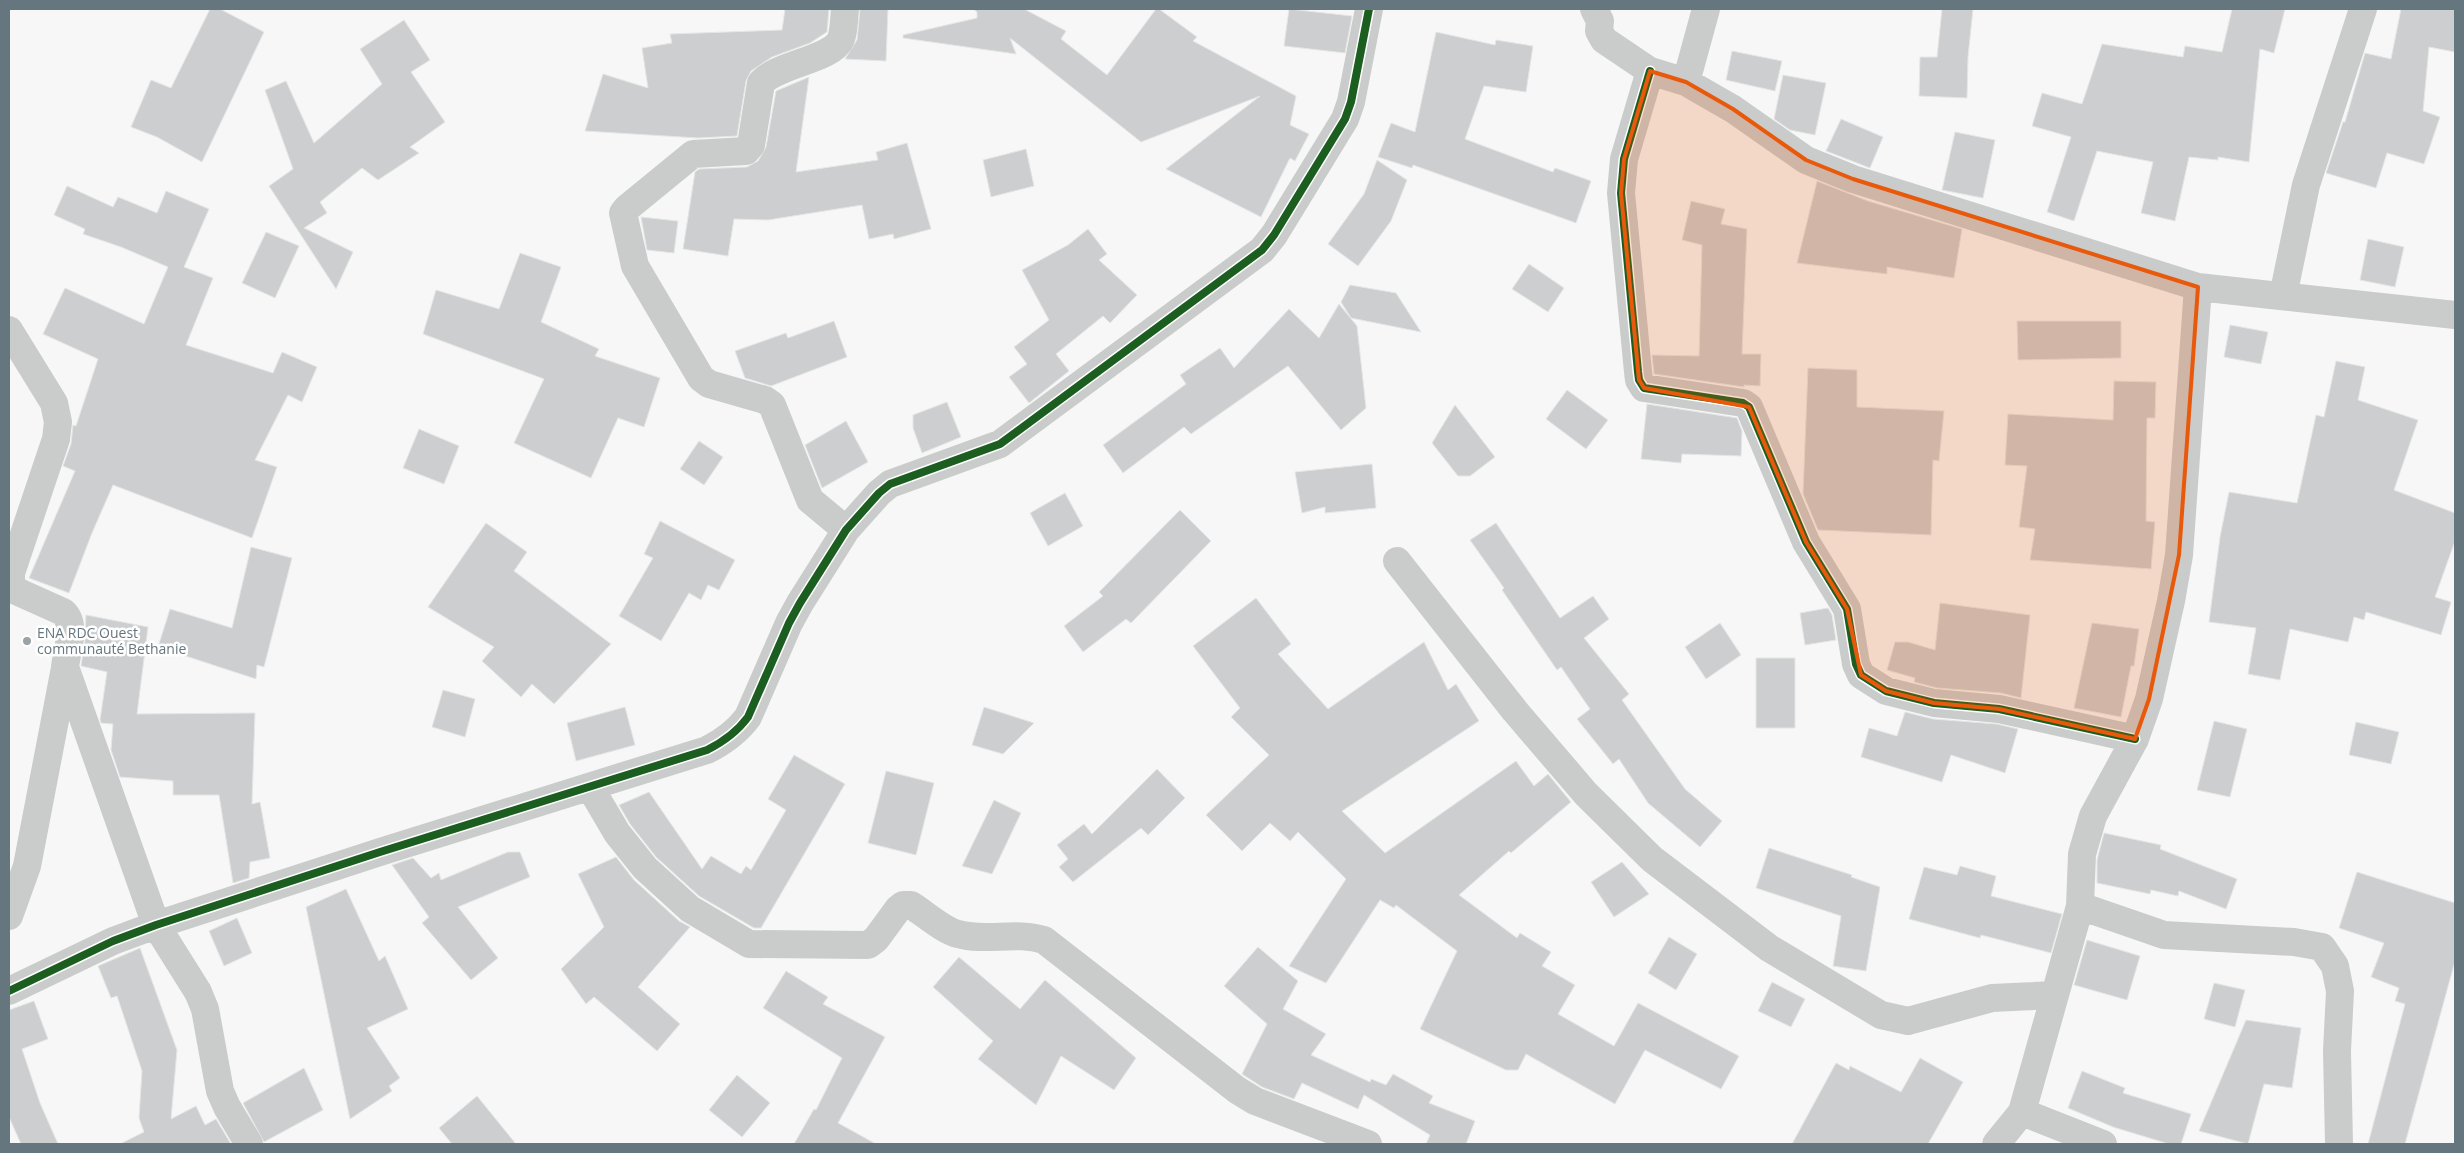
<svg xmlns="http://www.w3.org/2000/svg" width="2464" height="1153" font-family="'Open Sans',sans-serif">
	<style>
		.building { fill: #cccecf; stroke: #e6e6e6 }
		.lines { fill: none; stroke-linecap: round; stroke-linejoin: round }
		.street { stroke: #cacccc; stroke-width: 28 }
		.cycleway-casing { stroke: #fff; stroke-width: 11 }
		.cycleway { stroke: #1b5e20; stroke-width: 8 }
		.marked { fill: #e8590c; fill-opacity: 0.2; stroke: #e8590c; stroke-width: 4; stroke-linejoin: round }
		.poi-dot { fill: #99a3a8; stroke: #fff; stroke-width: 2 }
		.labels { text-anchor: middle; stroke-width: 5; stroke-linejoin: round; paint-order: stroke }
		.poi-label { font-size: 14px; fill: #66767e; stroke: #fff; text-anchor: start }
	</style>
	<rect width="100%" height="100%" fill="#f7f7f7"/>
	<path class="building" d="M210,9H220L264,32L202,162L157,137L131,127L151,80L171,88Z
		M785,9H829L827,32L810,43L772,57L751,71L746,81L737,136L698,138L585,131L603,74L648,88L642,48L672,43L670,34L782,30Z
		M860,9H888L886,61L845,59L857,40Z
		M973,9H1024L1066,31L1061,39L1107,75L1156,9H1159L1197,37L1193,41L1296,96L1290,125L1309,134L1295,161L1290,158L1261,217L1166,169L1260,96L1141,142L1010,38L1016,54L903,38V35L977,18V12Z
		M1289,9L1352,16L1345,53L1284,46Z
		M1942,9H1973L1968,57L1967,98L1919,96L1920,57H1937Z
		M2232,9H2285L2274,53L2260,49L2249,162L2218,157V160L2189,157L2175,221L2141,213L2153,162L2097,151L2074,221L2047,212L2071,137L2032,126L2042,93L2082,104L2102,44L2183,57L2185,46L2222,52Z
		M2401,9H2455V52L2429,47L2423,111L2440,117L2424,164L2387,153L2376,188L2326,173L2343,122H2345L2365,53L2391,59Z
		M404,20L430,60L411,72L445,122L410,147L419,153L378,180L362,168L320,202L327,213L304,228L353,252L336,289L269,186L293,169L265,90L286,81L314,143L382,84L360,49Z
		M1436,32L1495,45L1496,40L1533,46L1526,92L1484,86L1465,139L1553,172L1555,168L1591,181L1576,223L1413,165L1412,168L1378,157L1391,123L1415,132Z
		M1732,51L1782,61L1775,91L1726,80Z
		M1783,75L1826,83L1815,135L1790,130L1774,119Z
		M809,77L796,172L878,160L876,152L907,143L931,229L894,239L893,234L869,239L862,205L768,220L734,219L728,256L683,249L695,172L699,169L747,167L758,161L766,147L776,91Z
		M1841,119L1883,137L1870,168L1826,151Z
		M1955,132L1995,140L1983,198L1942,190Z
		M1026,149L1034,186L991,197L983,160Z
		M1377,160L1407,180L1391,221L1358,266L1328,244L1364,194Z
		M1817,181L1868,201L1962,229L1954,278L1887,267V274L1797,263Z
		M67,186L113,207L118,197L157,213L166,191L209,209L184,267L213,278L186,345L273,373L282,352L317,367L302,402L288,395L255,460L277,467L252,538L113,485L92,533L69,593L29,578L75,471L63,466L71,444L73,425L76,426L98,359L43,334L65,288L144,324L168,267L121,247L83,234L85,229L54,215Z
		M1691,201L1725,209L1721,224L1747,229L1742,354H1761L1760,386L1744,385V387L1654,374L1652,355L1699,356L1702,245L1682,240Z
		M641,217L678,221L674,253L647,250Z
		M1088,229L1107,254L1099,260L1137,295L1110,323L1103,316L1056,354L1069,371L1029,403L1009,377L1027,364L1014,347L1049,320L1022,270L1068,245Z
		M266,232L299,246L275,298L242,283Z
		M2368,239L2404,247L2395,287L2360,280Z
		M520,253L561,267L541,322L599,349L595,356L660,378L644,427L618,418L591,478L514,443L544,379L423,334L436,290L499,309Z
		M1529,264L1564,288L1548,312L1512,289Z
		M1350,285L1396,293L1421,332L1351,318L1341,302Z
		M1339,304L1357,326L1366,408L1341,430L1288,366L1191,434L1184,427L1123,473L1103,445L1186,384L1180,375L1220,348L1234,368L1289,309L1319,338Z
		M834,321L847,357L771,386L745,378L735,351L786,333L788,338Z
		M2017,321H2121V358L2018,360Z
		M2230,325L2268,332L2261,364L2224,357Z
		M2336,361L2365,367L2358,400L2418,420L2394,490L2455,513V541L2435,597L2451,602L2441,635L2366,612L2364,620L2354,617L2348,642L2290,629L2280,680L2248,674L2256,628L2209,622L2220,537L2229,492L2297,503L2316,415L2324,417Z
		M1808,368L1857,370V407L1944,411L1939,461L1933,460L1931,535L1818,530L1803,494Z
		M2114,381L2156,382L2155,418H2147L2146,521L2155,522L2151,569L2030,560L2035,529L2019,527L2027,466L2005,465L2008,414L2113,420Z
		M1567,390L1608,420L1586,449L1546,419Z
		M947,402L961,437L922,453L913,428V415Z
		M1647,404L1737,418L1742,431L1741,456L1682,454L1681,463L1641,459Z
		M1455,405L1495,457L1470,476H1458L1432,443Z
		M846,421L868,462L822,488L805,445Z
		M419,429L459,446L444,484L403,468Z
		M699,441L723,457L704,485L680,469Z
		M1372,464L1376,508L1325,513V507L1302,513L1295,472Z
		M1065,493L1083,526L1048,546L1030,513Z
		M1180,510L1211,541L1131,623L1126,619L1083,652L1064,626L1103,596L1099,592Z
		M660,521L735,560L719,590L708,585L701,600L689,593L661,641L619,616L653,558L644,554Z
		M486,523L527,552L514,571L611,644L554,704L532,684L521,697L482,661L494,647L428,607Z
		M1496,523L1560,618L1593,596L1609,619L1584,638L1629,694L1622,700L1685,789L1722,821L1700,847L1648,803L1619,759L1613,764L1577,719L1590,709L1561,667L1557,670L1502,590L1504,588L1470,540Z
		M251,547L292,558L264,667L257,665L256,679L158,647L170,609L232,628Z
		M1256,598L1291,644L1278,654L1328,709L1424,642L1448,690L1456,684L1479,721L1342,811L1385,853L1516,761L1534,786L1548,774L1571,802L1511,853L1509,851L1459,895L1517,938L1520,933L1551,952L1542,966L1575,985L1558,1014L1614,1046L1638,1003L1739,1056L1721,1089L1645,1050L1615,1104L1526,1054L1518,1070H1506L1420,1029L1457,951L1396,905L1394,908L1380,900L1326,983L1289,966L1346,879L1298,832L1290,841L1270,823L1242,851L1206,815L1269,755L1231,717L1240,708L1193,646Z
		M1940,603L2030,615L2021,698L2001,693L1937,688L1914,682L1915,678L1887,670L1895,642H1908L1935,650Z
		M1828,608L1832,615L1836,640L1805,645L1800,613Z
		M86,615L148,627L137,714L255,713L252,804L260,802L270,858L250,862L249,878L233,883L219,795H173V781L120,777L111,750L113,724L101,723L100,720L107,672L81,666L85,640Z
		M1720,623L1741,655L1706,679L1685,647Z
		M2092,623L2139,629L2134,666H2131L2121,717L2074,708Z
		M1756,658H1795V728H1756Z
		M443,690L475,699L465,737L432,727Z
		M625,707L635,745L576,761L567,723Z
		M984,707L1034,723L1003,754L972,745Z
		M1905,712L1933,719L1997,724L2018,729L2005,773L1951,755L1942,782L1861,757L1869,728L1897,736Z
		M2214,721L2247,729L2230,797L2197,790Z
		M2356,722L2399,732L2391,764L2349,755Z
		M794,755L845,784L761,928H754L699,896L656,857L630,824L619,805L649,792L702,869L711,856L741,874L746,866L751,870L786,810L768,799Z
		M1157,769L1185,798L1148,835L1141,828L1073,882L1059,867L1068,859L1057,845L1084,824L1092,834Z
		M886,771L934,783L916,855L868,843Z
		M994,800L1021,813L992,874L962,866Z
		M2104,833L2161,845L2160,849L2237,879L2226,909L2179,891L2178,896L2151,890L2150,894L2097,883V860Z
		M1769,848L1852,875L1851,877L1880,887L1866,971L1833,966L1841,916L1756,888Z
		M508,852H520L530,877L458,907L498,958L471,980L422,923L429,917L392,865L413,858L431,878L439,873L441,880Z
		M616,857L634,880L679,921L690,927L638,987L680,1024L657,1051L594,997L586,1004L561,969L604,927L578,874Z
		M1622,862L1649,894L1614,917L1591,882Z
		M1960,866L1996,876L1991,896L2062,914L2051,953L1981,935L1980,938L1909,919L1924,867L1957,875Z
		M2357,872L2455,903V961L2405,1144H2368L2405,1004L2395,1001L2399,988L2371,977L2384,943L2339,928Z
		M346,889L379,961L385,956L408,1009L367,1028L400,1078L389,1086L392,1091L350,1119L306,907Z
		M237,918L252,953L224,966L209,931Z
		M1669,937L1697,954L1676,990L1648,973Z
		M2087,940L2140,956L2127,1000L2074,985Z
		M1258,947L1298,981L1283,1009L1326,1034L1311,1055L1370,1082L1371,1079L1386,1085L1393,1074L1433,1096L1429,1103L1475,1121L1466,1144H1426L1430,1135L1364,1095L1358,1109L1302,1083L1294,1099L1262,1087L1242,1074L1267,1024L1224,986Z
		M140,948L177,1050L171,1119L196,1106L205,1125L216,1119L231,1144H120L144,1132L139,1118L142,1071L117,996L111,998L98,966Z
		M959,957L1020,1009L1045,980L1136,1058L1114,1090L1061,1056L1036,1105L978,1059L993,1041L933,987Z
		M786,971L828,997L823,1004L885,1037L838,1123L876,1144H794L814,1109L816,1110L842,1058L763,1008Z
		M1772,982L1805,999L1791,1027L1758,1011Z
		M2214,983L2245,990L2235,1027L2204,1019Z
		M34,1001L48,1039L22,1049L40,1103L58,1144H21L9,1117V1010Z
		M2246,1020L2301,1028L2292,1088L2264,1084L2248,1144L2199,1131Z
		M1920,1058L1963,1082L1928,1144H1792L1836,1063L1849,1070L1850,1066L1901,1092Z
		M304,1068L323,1110L264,1142L243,1103Z
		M2082,1071L2125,1088L2123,1093L2191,1114L2181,1144H2169L2113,1127L2068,1108Z
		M737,1075L770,1103L742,1137L709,1110Z
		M477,1096L516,1144H452L439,1128Z"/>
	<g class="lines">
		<path class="street" d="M845,9C844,18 844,31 841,39C832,60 777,64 761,83L751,145L746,151L693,154L627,208L623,213L635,266L701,378L709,384L765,400L772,405L810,500L846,530
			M1594,9L1600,21L1599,31L1604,40L1650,71L1686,82L1733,109L1806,160L1853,179L2198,287L2455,315
			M1650,71L1624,159L1621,193L1638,372L1639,380L1644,388L1743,403L1749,407L1806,542L1847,609L1856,664L1861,675L1886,691L1934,703L1999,709L2135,739
			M1686,82L1706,9
			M2283,296L2306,185L2363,9
			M9,330L54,403L58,422L56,439L11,573V581L14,590L63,612C77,624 67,650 65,667L156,925L198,992L205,1009L220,1091L227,1107L249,1144
			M1397,561L1515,711L1586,794L1652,859L1769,948L1881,1015L1908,1021L1992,998L2055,995
			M590,787L617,833L645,868L690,909L749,944L868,945L876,939L898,909L903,905H911C924,913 944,931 958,934C986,942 1016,931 1044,940L1237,1090L1255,1101L1368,1144
			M2080,906L2164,935L2294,942L2322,947L2335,966L2340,991L2337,1051L2339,1144
			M9,916L27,866L65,668
			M9,991L113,941L156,925L380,852L707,750C723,742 737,732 748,717L789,623L800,603L846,530L879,493L890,484L1000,444L1262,250L1274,235L1345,119L1351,102L1369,9
			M2022,1112L2103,1144
			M1996,1144L2022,1112L2080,906L2082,854L2093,816L2135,739L2149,699L2171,601L2179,555L2198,287"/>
		<g class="cycleway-casing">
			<path id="cycleway" d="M1650,71L1624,159L1621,193L1638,372L1639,380L1644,388L1743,403L1749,407L1806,542L1847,609L1856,664L1861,675L1886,691L1934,703L1999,709L2135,739
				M9,991L113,941L156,925L380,852L707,750C723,742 737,732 748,717L789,623L800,603L846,530L879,493L890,484L1000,444L1262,250L1274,235L1345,119L1351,102L1369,9"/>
		</g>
		<use href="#cycleway" class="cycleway"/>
	</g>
	<path class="marked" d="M1650,71L1686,82L1733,109L1806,160L1853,179L2198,287L2179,555L2149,699L2135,739L1999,709L1934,703L1886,691L1861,675L1847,609L1806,542L1749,407L1644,388L1639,380L1621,193L1624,159Z"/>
	<circle class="poi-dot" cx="27" cy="641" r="5"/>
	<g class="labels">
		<g class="poi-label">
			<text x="37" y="638">ENA RDC Ouest<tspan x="37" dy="16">communauté Bethanie</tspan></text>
		</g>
	</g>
	<rect width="2464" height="1153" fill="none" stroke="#66767e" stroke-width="20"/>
</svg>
